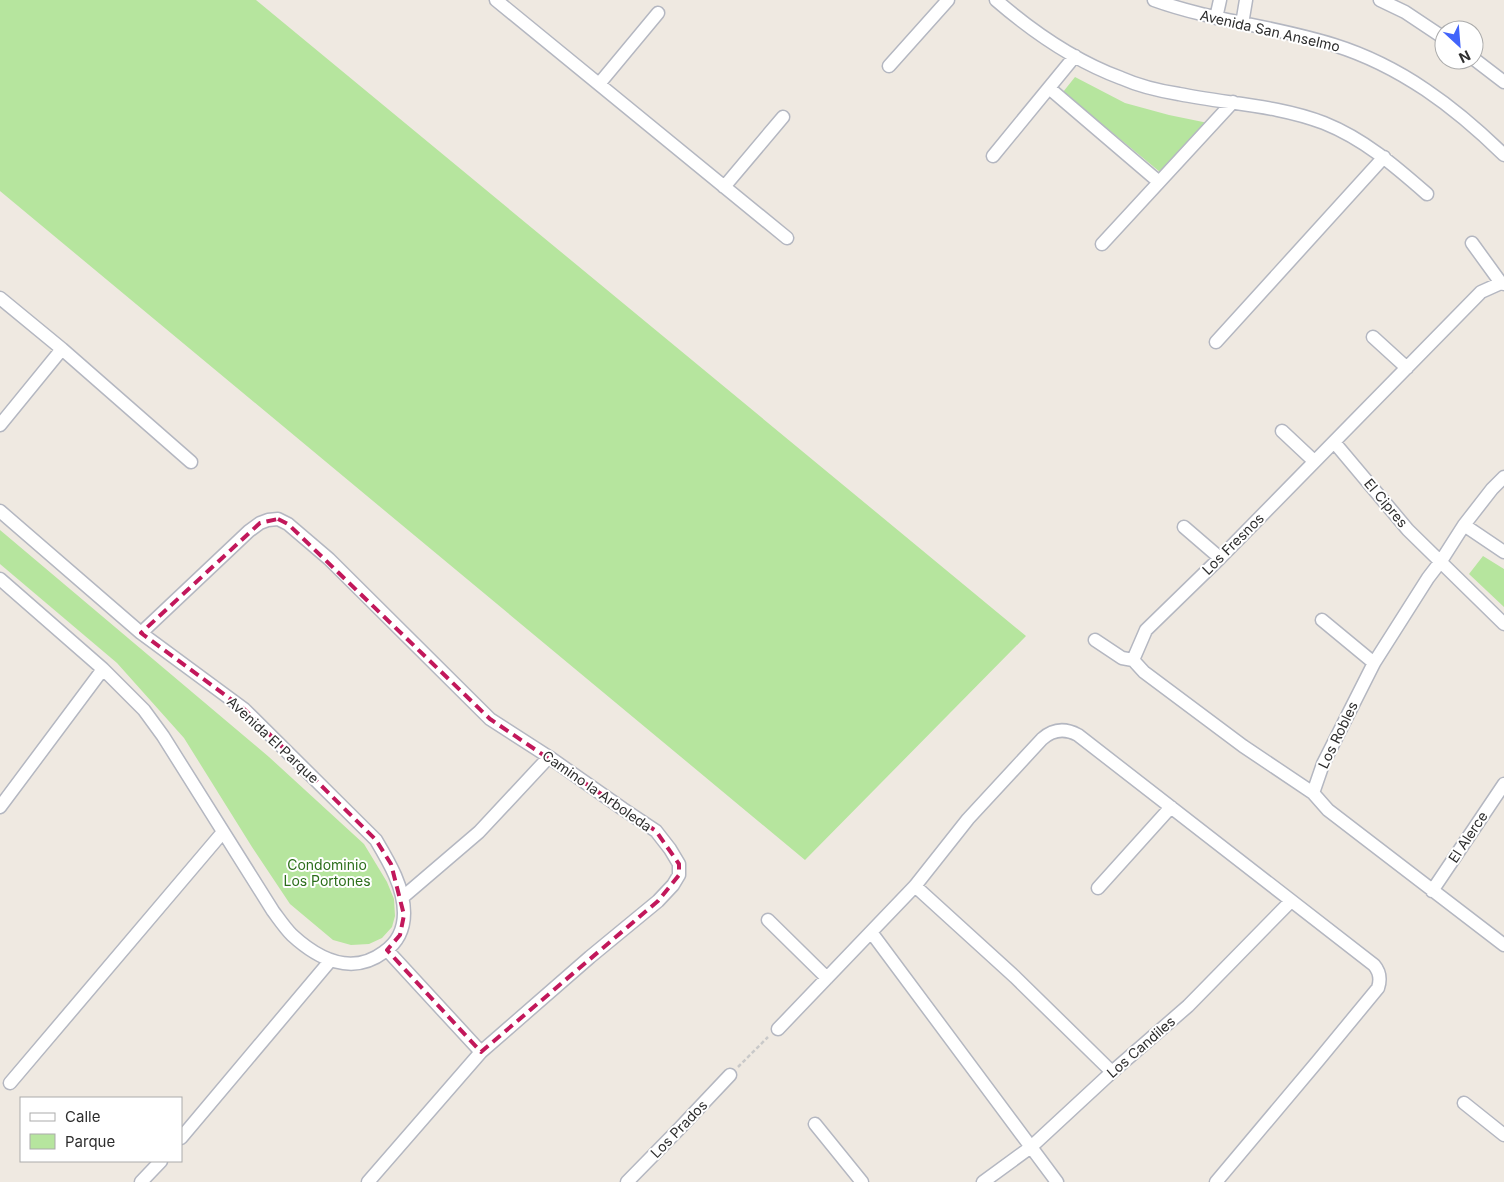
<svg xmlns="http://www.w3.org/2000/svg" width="1504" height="1182" font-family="Inter,sans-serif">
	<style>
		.green { fill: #b6e59e }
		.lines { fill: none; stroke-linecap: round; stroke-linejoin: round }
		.minor-casing { stroke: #b4b7c1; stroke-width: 15 }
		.path { stroke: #c9c9c9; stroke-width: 2.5; stroke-dasharray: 4 2.5; stroke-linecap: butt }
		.minor { stroke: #fff; stroke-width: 12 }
		.marked { fill: none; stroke: #c2185b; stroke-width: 4; stroke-dasharray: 10 6; stroke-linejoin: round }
		.labels { text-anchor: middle; stroke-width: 4; stroke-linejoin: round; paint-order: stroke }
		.street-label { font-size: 14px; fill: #2e2e2e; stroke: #fff }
		.park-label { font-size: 14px; fill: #2c6e1b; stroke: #fff }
	</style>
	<rect width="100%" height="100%" fill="#efe9e1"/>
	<path class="green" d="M0,0H256L1026,636L805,860L0,191Z
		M1075,77L1125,103L1169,115L1208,123L1160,172L1063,92Z
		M0,530L269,757L364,844L387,882L394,899L395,916L392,927L382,938L369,944L351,945L333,940L290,904L252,847L184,738L117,663L0,564Z
		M1483,556L1504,569V607L1469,574Z"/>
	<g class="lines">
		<g class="minor-casing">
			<path id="minor" d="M496,0L787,238
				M996,0C1033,32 1075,61 1121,78C1139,86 1160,91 1179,94C1228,104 1277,105 1324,123C1364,139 1395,166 1427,194
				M1154,0C1212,21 1275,26 1334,45C1401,66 1455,107 1504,155
				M1380,0L1405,12L1444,38
				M1216,18L1220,0
				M1242,24L1246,0
				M1474,59L1504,82
				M889,66L948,0
				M599,84L658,13
				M1049,88L1159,182
				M993,156L1075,56
				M724,187L783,117
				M1472,243L1501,283
				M1102,244L1233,102
				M0,298L62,349L191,462
				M1373,337L1407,368
				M1216,342L1384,157
				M0,425L62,349
				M1282,431L1314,461
				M1334,442L1408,530L1504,624
				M1504,477L1492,489L1464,525L1441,561L1428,578L1374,663L1323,764L1313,793L1328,810L1504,945
				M0,511L141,633L244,709L376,840C389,862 404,887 404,913C404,930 397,943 384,952C352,976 318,959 292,935C285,928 279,919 273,911L163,736L144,710L103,669L0,579
				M1464,525L1504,552
				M1184,527L1220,558
				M1322,620L1374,663
				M141,633L249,531L260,523L268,520L278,519L288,524L329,559L490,719L549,757L623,809L656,831L670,849L679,864V875L673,885L658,901L590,957L481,1052L368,1182
				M1095,640L1122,658L1133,660
				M1313,793L1243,746L1144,672L1133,660L1146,630L1220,558L1481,292L1501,283L1504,284
				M0,807L103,669
				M915,886L1015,977L1112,1072
				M1098,888L1171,807
				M1432,891L1504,784
				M403,897L479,832L549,757
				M768,920L827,978
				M871,932L1057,1182
				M387,950L481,1052
				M778,1029L915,886L968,819L1042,739C1053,729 1065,728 1078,735L1374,965C1380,972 1381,979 1378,988L1317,1062L1216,1182
				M10,1083L223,832
				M1464,1103L1504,1135
				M815,1124L862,1182
				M181,1138L330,961
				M141,1182L161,1161
				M627,1182L678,1130L730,1075
				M983,1182L1031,1147L1112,1072L1188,1006L1291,901"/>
		</g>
		<path class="path" d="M738,1067L768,1037"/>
		<use href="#minor" class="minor"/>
	</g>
	<path class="marked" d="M278,519L288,524L490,719L656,831L679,864V875L658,901L481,1052L387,950L400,935L404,915L391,864L376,840L244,709L141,633L260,523Z"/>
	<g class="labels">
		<g class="street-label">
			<text transform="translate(1270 31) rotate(13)" y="5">Avenida San Anselmo</text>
			<text transform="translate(1386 503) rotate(50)" y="5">El Cipres</text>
			<text transform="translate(1233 544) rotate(-45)" y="5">Los Fresnos</text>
			<text transform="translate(1338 735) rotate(-64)" y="5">Los Robles</text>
			<text transform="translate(273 740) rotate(43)" y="5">Avenida El Parque</text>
			<text transform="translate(597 791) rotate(35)" y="5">Camino la Arboleda</text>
			<text transform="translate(1468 837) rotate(-56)" y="5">El Alerce</text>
			<text transform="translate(1141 1047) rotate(-41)" y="5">Los Candiles</text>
			<text transform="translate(679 1129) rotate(-46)" y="5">Los Prados</text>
		</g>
		<g class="park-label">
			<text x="327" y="870">Condominio<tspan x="327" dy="16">Los Portones</tspan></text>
		</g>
	</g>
	<rect x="20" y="1097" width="162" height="65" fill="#ffffff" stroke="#ababab"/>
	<rect x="30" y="1113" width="25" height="8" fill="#ffffff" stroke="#ababab"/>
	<text x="65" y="1122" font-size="15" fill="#2e2e2e">Calle</text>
	<rect x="30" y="1134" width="25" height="15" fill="#b6e59e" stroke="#ababab"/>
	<text x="65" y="1147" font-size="15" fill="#2e2e2e">Parque</text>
	<g transform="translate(1459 45) rotate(154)"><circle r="24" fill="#ffffff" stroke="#ababab"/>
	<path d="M0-4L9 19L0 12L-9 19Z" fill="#4264fb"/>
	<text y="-8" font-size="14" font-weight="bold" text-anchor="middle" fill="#2e2e2e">N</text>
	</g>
</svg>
